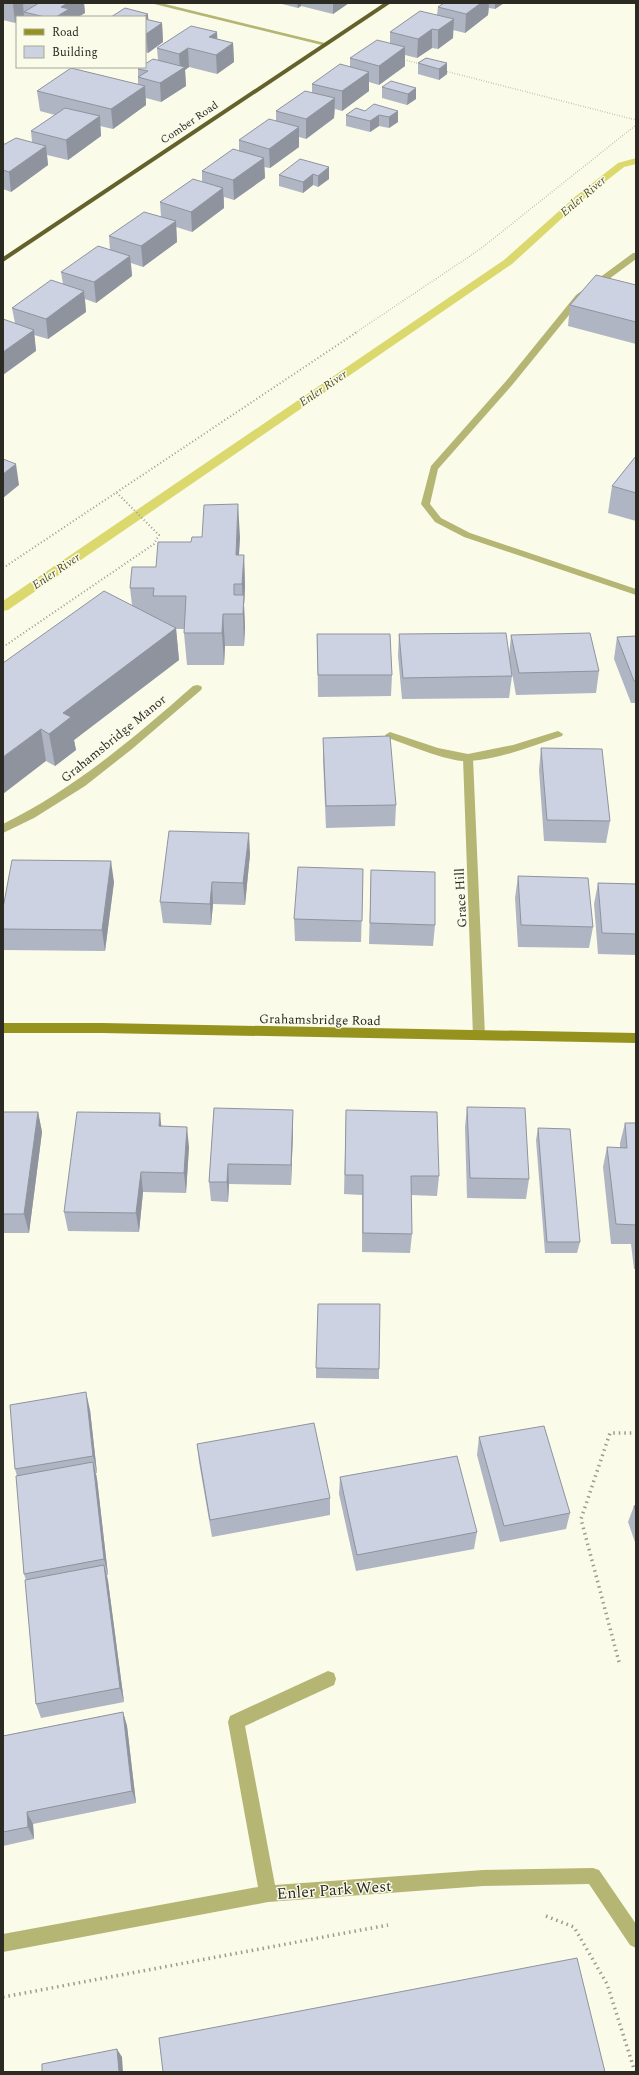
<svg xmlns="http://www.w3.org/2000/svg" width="639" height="2075" font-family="Spectral,serif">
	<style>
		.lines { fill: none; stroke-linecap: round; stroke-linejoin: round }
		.stream { fill: #dbd96e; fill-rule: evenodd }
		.path-far2 { stroke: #9b9c8f; stroke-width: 1.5; stroke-dasharray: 0.5 2; stroke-linecap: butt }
		.path-far1 { stroke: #9b9c8f; stroke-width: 2; stroke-dasharray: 1 2.5; stroke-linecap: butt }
		.path { stroke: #9b9c8f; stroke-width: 3.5; stroke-dasharray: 1.5 4; stroke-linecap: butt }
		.lane { fill: #b5b574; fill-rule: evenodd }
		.street { fill: #b5b574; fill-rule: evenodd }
		.secondary { fill: #95921e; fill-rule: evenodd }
		.highway { fill: #63622b; fill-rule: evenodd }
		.wall { fill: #afb5c2 }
		.shaded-wall { fill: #8f939e }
		.building { fill: #ccd2e1; stroke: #8f939e }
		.labels { text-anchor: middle; stroke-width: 3; stroke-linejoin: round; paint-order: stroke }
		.far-street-label { font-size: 11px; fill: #2b2b24; stroke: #fafbe9 }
		.far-water-label { font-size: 12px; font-style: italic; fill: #515024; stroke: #fafbe9 }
		.street-label { font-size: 13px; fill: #2b2b24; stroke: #fafbe9 }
		.near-street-label { font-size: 16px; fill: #2b2b24; stroke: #fafbe9 }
	</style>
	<rect width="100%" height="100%" fill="#fafbe9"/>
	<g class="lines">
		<path class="stream" d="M636,158V164L624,167L582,200L512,264L8,610L3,611V601L504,260L576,196L618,163Z"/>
		<path class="path-far2" d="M402,59L420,64
			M445,71L636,120
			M355,333L479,250L636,125"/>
		<path class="path-far1" d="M3,568L357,332
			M3,647L154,544L159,535L116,492"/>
		<path class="path" d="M619,1662L581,1519L610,1433H636
			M546,1916L574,1927L607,1984L635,2072
			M3,1997L388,1925"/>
		<path class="lane" d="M633,253H636V259L582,299L513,384L438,469L430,504L441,518L470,533L636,589V595L464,537L435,522L421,504L431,466L507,380L576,295Z
			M558,731L563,734L562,736C532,746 501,759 469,761C451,763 405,744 386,737L385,735L390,732L438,748L468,754L513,745Z"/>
		<path class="street" d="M150,3H161L329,44L326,46Z
			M197,685L201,686L202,688L201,690L132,749L85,786L34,818L3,833V824C74,789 134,738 193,686Z
			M468,754L473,758L485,1036L483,1039H475L473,1036L463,758Z
			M328,1671L334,1673L336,1679L334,1685L245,1726L275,1885L483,1870L593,1868L599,1870L636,1924V1948L630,1945L589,1884L483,1886L268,1902L3,1952V1934L258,1887L228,1722L230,1716Z"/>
		<path class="secondary" d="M3,1023H102L636,1033V1043L102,1033H3Z"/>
		<path class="highway" d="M384,3H391L3,262V257Z"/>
	</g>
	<path class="wall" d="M3,3H84L85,13L78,17H17V21L15,23L3,20Z
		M278,3H349L333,14L301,6L298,8Z
		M444,3H504L495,9L489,8L488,15L465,33L453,30V38L438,49L432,48L417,58L405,55V66L379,85L369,82V91L342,111L335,109L334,118L306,139L299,137V147L270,168L264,167L265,178L234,200L224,197V208L192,232L176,227L177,242L143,267L131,263L132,276L96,303L85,299L86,312L48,339L34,335L36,351L15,323L12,308L63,284L61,272L110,250L109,236L161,217L160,202L202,182V171L239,151V140L276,121V111L312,93V84L350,67V58L390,43V32L437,15L438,7Z
		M148,14V20L162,23L163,42L148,53L145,52V17Z
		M218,39L233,43L234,62L217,74L189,67L185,70L186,86L161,102L146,98V105L113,129L100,126L101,136L68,160L47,155L48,165L11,192L3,189V144H5L32,142L31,131L55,115L40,111L37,91L138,84V69L158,60L157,48Z
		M426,58L447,74L439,80L418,74V63Z
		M382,87L416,88V99L407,105L382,98Z
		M365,111H398V122L389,128L379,126L370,132L346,126V115Z
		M329,167V179L318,187L313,185L303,193L279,186V175Z
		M636,285V344L568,326L570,305Z
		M636,456V521L608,513L612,486Z
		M240,537L239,555H244L245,587L244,605L245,627L244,646H225L224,665H187L184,633L185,629H176L179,660L74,740L76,750L55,766L46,761L3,663L132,605L130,588L156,567L191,542Z
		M317,634L392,675L391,696L318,697Z
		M399,634L512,676L509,698L402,699L398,656Z
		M511,635L599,671L596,693L516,695L509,657Z
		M636,636V703H631L614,659L617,637Z
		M323,738L396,805L395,826L326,828L323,759Z
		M541,748L610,821L606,843L544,841L539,770Z
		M250,854L245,905L213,904L211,925L163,923L160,902Z
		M363,869L361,942L295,941L294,919Z
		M371,870L435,925L433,946L369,944Z
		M518,876L593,927L589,948L518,947L515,898Z
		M114,882L105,951L4,950L3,947V908Z
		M598,883L636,884V955L598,954L594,904Z
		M467,1107L529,1179L526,1199L467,1198L465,1127Z
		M214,1108L293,1130L291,1185L229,1184L228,1202L211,1201L209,1182Z
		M346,1110L439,1176L437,1196L411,1195L412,1234L410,1253L362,1252V1195L344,1194Z
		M3,1112H38L42,1132L29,1233H3Z
		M625,1123H636V1269H634L631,1244H611L603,1167L607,1147L620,1148V1143Z
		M162,1127L189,1147L186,1193L143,1192L139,1232L68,1231L64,1212Z
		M538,1128L580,1242L577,1253H545L536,1140Z
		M316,1368L379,1369V1379L316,1378Z
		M90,1410L97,1473H96L97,1479L108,1575H107L108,1581L124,1702L41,1718L36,1704L26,1580L24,1574L17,1476L15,1469Z
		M479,1437L570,1513L566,1529L500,1542L477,1455Z
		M197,1444L330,1498V1515L212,1537L199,1462Z
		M340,1477L477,1532L474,1549L356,1571L339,1494Z
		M636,1505V1545L628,1522L634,1506Z
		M123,1712L127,1726L136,1803L33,1824L34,1839L3,1846V1736Z"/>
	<path class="shaded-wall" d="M14,3H23L24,17H17V21L15,23L13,4Z
		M68,3H84L85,13L78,17H56L61,7Z
		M297,3H301V6L298,8Z
		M333,3H349L333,14Z
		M481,3H489L488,15L465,33L466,14Z
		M495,3H504L495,9Z
		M148,14L149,32L162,23L163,42L148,53L146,34L145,33V17H143Z
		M454,19L453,38L438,49V30Z
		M432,29V48L417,58L418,39Z
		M217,32L218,51L209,37Z
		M233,43L234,62L217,74L216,55Z
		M405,47V66L379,85V66Z
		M188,48L189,67L185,70L186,86L161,102L160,83L180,70L179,54Z
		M447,63V74L439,80V69Z
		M369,72V91L342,111V91Z
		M145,86L146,105L113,129L111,109Z
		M416,88V99L407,105L408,94Z
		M335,98L334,118L306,139V119Z
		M398,111V122L389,128V117Z
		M379,115V126L370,132V121Z
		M100,116L101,136L68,160L66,140Z
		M299,127V147L270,168L269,149Z
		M46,146L48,165L11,192L9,172Z
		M264,158L265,178L234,200L233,180Z
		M329,167V179L318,187V176Z
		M313,174V185L303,193V182Z
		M223,188L224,208L192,232L191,212Z
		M176,221L177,242L143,267L141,246Z
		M130,256L132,276L96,303L94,282Z
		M84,291L86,312L48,339L46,319Z
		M34,330L36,351L3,375V352Z
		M16,464L19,485L3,498V474Z
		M238,504L240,537L237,584L236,555Z
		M244,555L245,587L244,605L245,627L244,646L242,584Z
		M223,614L225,646L224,665L222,633Z
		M176,628L179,660L74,740L76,750L55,766L49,734L63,713Z
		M41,729L46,761L3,794V757Z
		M249,833L250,854L245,905L243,883Z
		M111,861L114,882L105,951L102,930Z
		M212,882L213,904L211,925L210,904Z
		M293,1110V1130L291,1185V1165Z
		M38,1112L42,1132L29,1233L24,1214Z
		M160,1113L162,1133L159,1126Z
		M187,1127L189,1147L186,1193L184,1173Z
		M228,1164L229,1184L228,1202L227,1182Z
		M141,1172L143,1192L139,1232L136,1213Z
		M86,1392L90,1410L97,1473L93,1456Z
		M93,1462L97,1479L108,1575L104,1559Z
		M104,1565L108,1581L124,1702L120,1688Z
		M123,1712L127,1726L136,1803L132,1791Z
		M27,1812L33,1824L34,1839L28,1827Z
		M117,2049L122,2057L123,2072H119Z"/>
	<path class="building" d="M39,3H68L61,7L69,9L56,17H45L24,12Z
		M444,3H481L466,14L438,7Z
		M125,8L148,14L143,17H111Z
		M420,11L454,19L438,30L432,29L418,39L390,32Z
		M145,19L162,23L146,34L145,33Z
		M191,26L217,32L209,37L233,43L216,55L188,48L179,54L157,48Z
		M377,40L405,47L379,66L350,58Z
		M426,58L447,63L439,69L418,63Z
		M153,59L185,67L160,83L138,77L148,71L138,69L140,67H145V64Z
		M340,64L369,72L342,91L312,84Z
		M71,68L145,86L111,109L37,91Z
		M391,81L416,88L408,94L382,87Z
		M305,91L335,98L306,119L276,111Z
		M374,104L398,111L389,117L379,115L370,121L346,115L356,108L365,111Z
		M65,108L100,116L66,140L31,131Z
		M269,119L299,127L269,149L239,140Z
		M16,138L46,146L9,172L3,170V144H5Z
		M233,149L264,158L233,180L202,171Z
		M300,159L329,167L318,176L313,174L303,182L279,175Z
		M193,179L223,188L191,212L160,202Z
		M144,212L176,221L141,246L109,236Z
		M98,246L130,256L94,282L61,272Z
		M596,275L636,285V322L570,305Z
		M51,280L84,291L46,319L12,308Z
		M3,319L34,330L3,352Z
		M636,456V493L612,486Z
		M3,459L16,464L3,474Z
		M238,504L236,555H244L242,584H234V595H244L243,614H223L222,633H184L186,596H153L154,588H130L132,567H156L158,542H191L192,537H202L204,505Z
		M104,591L176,628L63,713L71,717L49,734L41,729L3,757V663Z
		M506,633L512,676L403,678L399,634Z
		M590,633L599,671L519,673L511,635Z
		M317,634H390L392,675H318Z
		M636,636V681H634L617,637Z
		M390,736L396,805L326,806L323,738Z
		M541,748L602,749L610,821L547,820Z
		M169,831L249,833L243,883L212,882L210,904L160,902Z
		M12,860L111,861L102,930L3,929V908Z
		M298,867L363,869L362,921L294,919Z
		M371,870L435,872V925L370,923Z
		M518,876L588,878L593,927L521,925Z
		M598,883L636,884V934L602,933Z
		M467,1107L525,1108L529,1179L470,1178Z
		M214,1108L293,1110L291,1165L228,1164L227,1182H209Z
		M346,1110L437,1112L439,1176H411L412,1234L363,1233V1175H345Z
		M3,1112H38L24,1214H3Z
		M77,1112L160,1113L159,1126L187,1127L184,1173L141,1172L136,1213L64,1212Z
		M625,1123H636V1225L616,1224L607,1147L627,1148Z
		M538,1128L570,1129L580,1242H547Z
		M318,1304H380L379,1369L316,1368Z
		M86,1392L93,1456L15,1469L10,1405Z
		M314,1423L330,1498L210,1520L197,1444Z
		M544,1426L570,1513L504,1526L479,1437Z
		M457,1456L477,1532L357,1555L340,1477Z
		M93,1462L104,1559L24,1574L16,1476Z
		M636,1505V1512L634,1506Z
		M104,1565L120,1688L36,1704L25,1580Z
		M123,1712L132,1791L27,1812L28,1827L3,1832V1736Z
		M577,1958L605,2072H163L159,2038Z
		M117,2049L119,2072H42V2064Z"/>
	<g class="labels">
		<g class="far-street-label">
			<text transform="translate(189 122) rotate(-34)" y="4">Comber Road</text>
		</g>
		<g class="far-water-label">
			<text transform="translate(583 196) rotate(-40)" y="4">Enler River</text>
			<text transform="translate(323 388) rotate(-34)" y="4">Enler River</text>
			<text transform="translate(56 571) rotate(-34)" y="4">Enler River</text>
		</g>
		<g class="street-label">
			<text transform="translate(113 738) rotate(-39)" y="5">Grahamsbridge Manor</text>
			<text transform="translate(460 898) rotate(-93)" y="5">Grace Hill</text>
			<text transform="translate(320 1019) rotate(1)" y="5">Grahamsbridge Road</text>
		</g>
		<g class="near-street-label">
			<text transform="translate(334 1889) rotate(-4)" y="6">Enler Park West</text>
		</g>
	</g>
	<rect width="639" height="2075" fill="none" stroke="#2b2b24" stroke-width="8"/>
	<rect x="16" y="16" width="130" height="52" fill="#fafbe9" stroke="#a7a89a"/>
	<rect x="24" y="29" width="20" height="6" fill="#95921e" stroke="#a7a89a"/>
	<text x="52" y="36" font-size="12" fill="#2b2b24">Road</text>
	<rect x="24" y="46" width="20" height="12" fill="#ccd2e1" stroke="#a7a89a"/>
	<text x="52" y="56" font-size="12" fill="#2b2b24">Building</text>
</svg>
